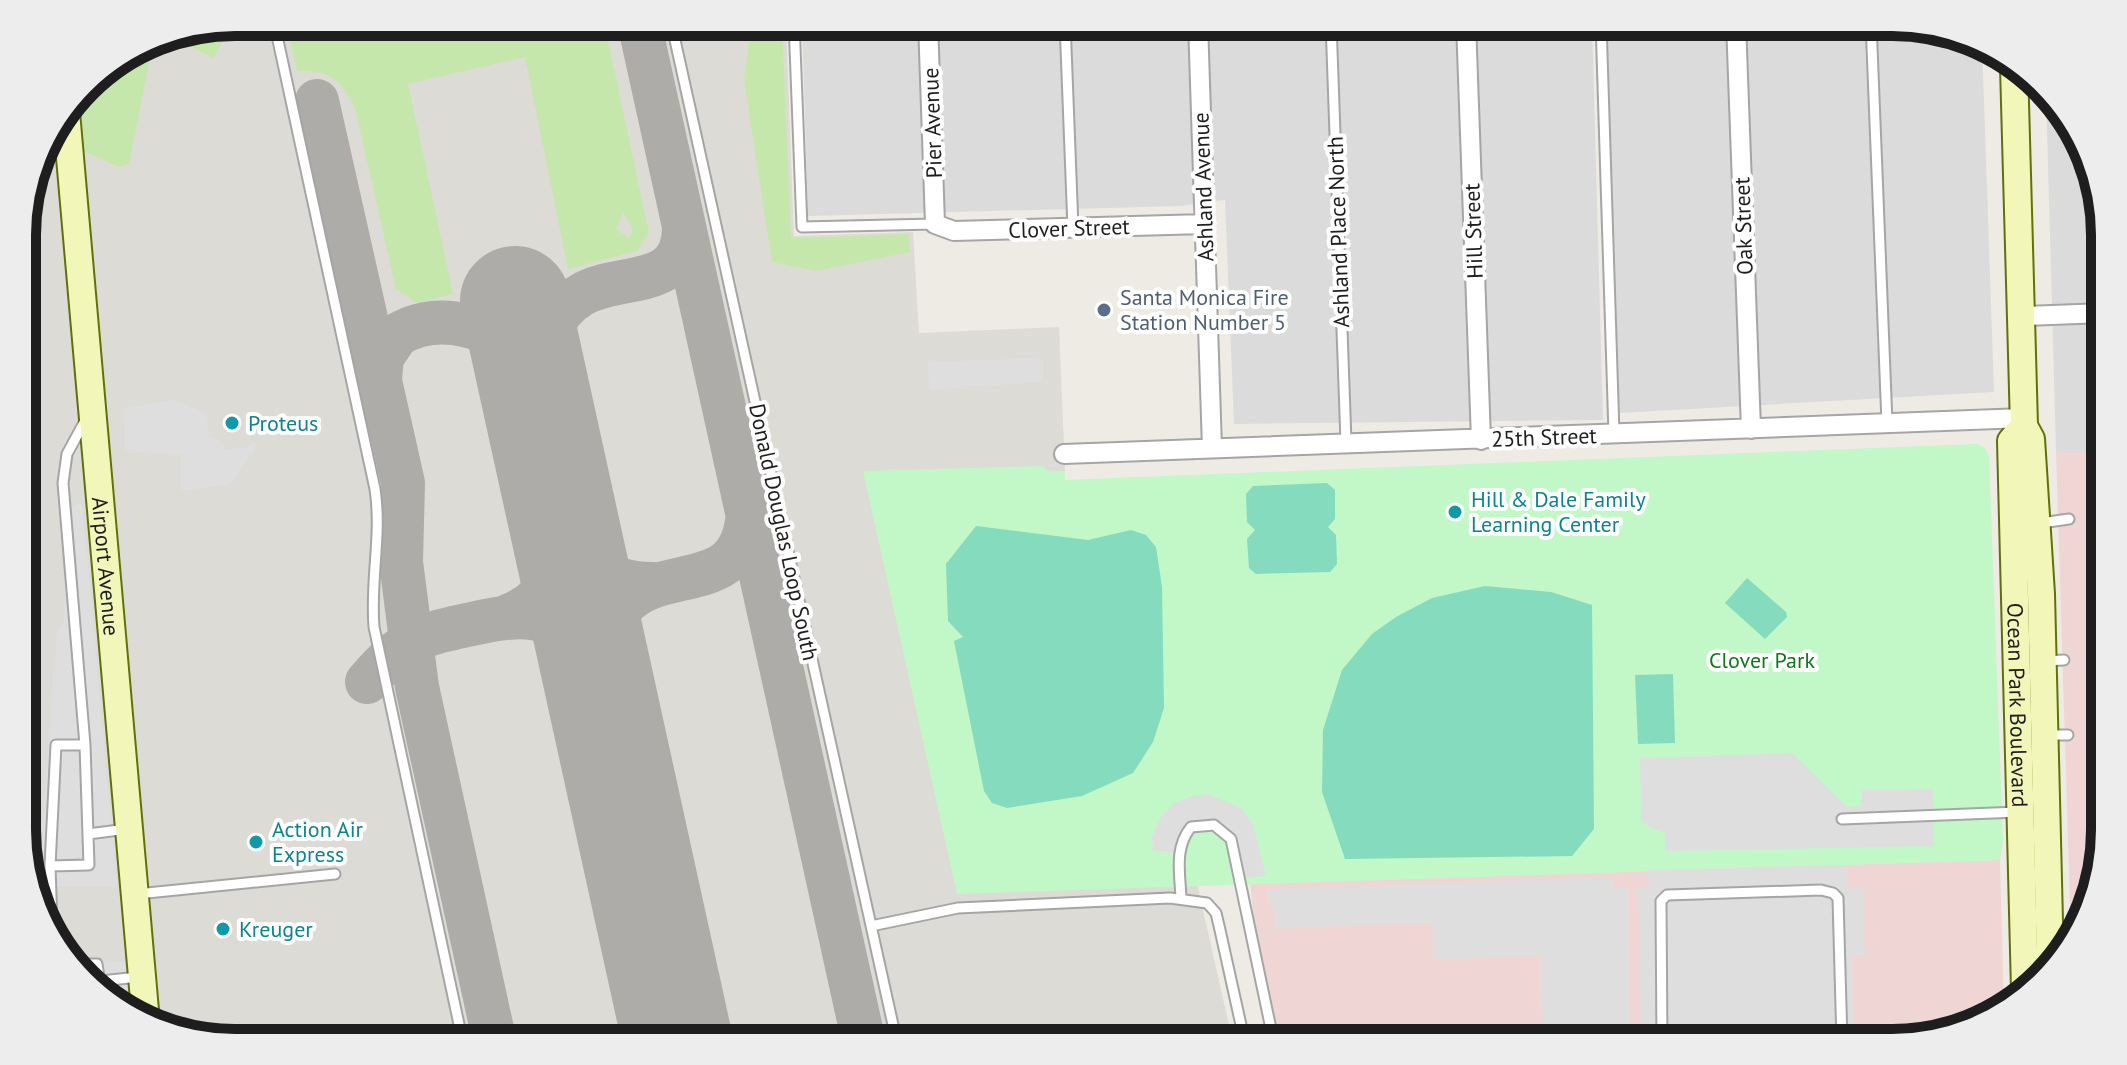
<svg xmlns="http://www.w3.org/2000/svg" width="2127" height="1065" font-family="'PT Sans',sans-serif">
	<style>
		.residential { fill: #dcdbdb }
		.commercial { fill: #efd6d4 }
		.airport { fill: #dddbd5 }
		.grass { fill: #c6e7ab; fill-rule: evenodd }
		.park { fill: #c2f7c8 }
		.pitch { fill: #84dbbd }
		.parking { fill: #dedede }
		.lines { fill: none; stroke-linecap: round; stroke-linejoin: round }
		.taxiway { stroke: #adaca8; stroke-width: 44 }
		.runway { stroke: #adaca8; stroke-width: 110 }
		.lane-casing { stroke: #a5a5a5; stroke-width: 13 }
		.street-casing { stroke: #a5a5a5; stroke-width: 22 }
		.secondary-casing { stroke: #617109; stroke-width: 30 }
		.lane { stroke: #fff; stroke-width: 9 }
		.street { stroke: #fff; stroke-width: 18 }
		.secondary { stroke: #f2f7b9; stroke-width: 26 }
		.service-dot { fill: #5c6f8a; stroke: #fff; stroke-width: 3 }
		.culture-dot { fill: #0f9aa8; stroke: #fff; stroke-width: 3 }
		.labels { text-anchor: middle; stroke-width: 8; stroke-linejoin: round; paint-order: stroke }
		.street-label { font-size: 22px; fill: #1e1e1e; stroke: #fff }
		.service-label { font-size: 22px; fill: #4e5e75; stroke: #fff; text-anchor: start }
		.culture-label { font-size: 22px; fill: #0d838f; stroke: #fff; text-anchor: start }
		.park-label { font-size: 22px; fill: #0f781c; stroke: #fff }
		.rim { fill: none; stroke: #1e1e1e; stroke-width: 10 }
	</style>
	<rect width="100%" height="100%" fill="#eeebe4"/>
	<path class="residential" d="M802,22H1592L1603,420L1234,424L1225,200L1181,206L808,216Z
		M1607,22H1892L1982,43L1994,392L1619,413Z
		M2046,93L2061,106L2103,207L2104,451H2056Z
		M39,159L31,875L24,859L22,220Z"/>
	<path class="commercial" d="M2056,451H2104L2105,831L2083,924L2071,938Z
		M2000,860L2004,1009L1906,1043H1267L1250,882Z"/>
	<path class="airport" d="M235,22H786L794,236L913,232L919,333L1059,327L1065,471L1049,472L957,893L1197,883L1233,1043H235L141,1021L66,959L32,879L41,151L44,140L94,75L154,38Z"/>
	<path class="grass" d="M234,22L213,58L168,35Z
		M286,22H604L649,233L637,251L568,269L525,57L408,84L453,294L417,303L396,289L355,108C338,77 331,70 297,71ZM623,212L633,230L629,238L616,229Z
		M752,22H782L791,238L909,234L910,252L816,271L772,262L744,80Z
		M154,38L129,164L119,167L83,151L79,94L94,75Z"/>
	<path class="park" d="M1977,444L1985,448L1989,456L2003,841L2000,860L957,894L863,471L1043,466L1049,472L1065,471V480Z"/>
	<path class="pitch" d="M1327,483L1335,490V519L1328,527L1336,535L1337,564L1330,572L1256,574L1249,568L1247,539L1255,530L1247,522L1246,494L1253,486Z
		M976,526L1088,540L1131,530L1146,535L1156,547L1162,587L1164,708L1153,742L1133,773L1082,796L1007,808L992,803L984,791L954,641L963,637L948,621L946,564Z
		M1747,578L1786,612L1787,617L1765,639L1725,603Z
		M1485,586L1551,592L1592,605L1594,829L1572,856L1345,859L1322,792L1323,730L1342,670L1372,634L1396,617L1432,598Z
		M1673,674L1675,743L1638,744L1635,675Z"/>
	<path class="parking" d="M1042,358V382L929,390L928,362Z
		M174,400L206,413L209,436L221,442L225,449L244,448L255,442V450L230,484L181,491L182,455L125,451L124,408Z
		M82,503L117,887H38L57,631L64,621L67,509Z
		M1792,753L1847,807L1862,806V790L1933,789L1934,846L1665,851V834L1641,822L1640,758Z
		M1208,794L1241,808L1253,824L1266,876L1239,878L1231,839L1214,825L1191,827L1179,854L1153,851L1152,837L1160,818L1173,804L1192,796Z
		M1846,865L1847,888L1863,887L1865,955H1852L1854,1043H1641L1638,888H1649L1648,870Z
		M1612,877L1613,889L1627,887L1630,1043H1543L1541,956L1434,960L1432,923L1275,929L1276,918L1269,901V889Z
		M124,961L128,1011L77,965Z"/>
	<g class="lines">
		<path class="taxiway" d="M639,22L864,1043
			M317,101L403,483L401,562L417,687L495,1043
			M532,378C541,346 551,313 581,295C619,272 684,292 684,227
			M380,379L382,357L397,335C440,309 496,327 528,361
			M562,515C584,560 601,585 655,584
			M508,616C555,598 564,561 562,515
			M598,679C608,529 734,621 747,521
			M367,682C405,638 417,636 472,624C537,609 567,616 598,679"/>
		<path class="runway" d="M515,301L678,1043"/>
		<g class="lane-casing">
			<path id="lane" d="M274,22L375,489C382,535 370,581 374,627L463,1043
				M671,22L897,1043
				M794,22L802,227L935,224
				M1065,22L1073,228
				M1331,22L1346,442
				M1601,22L1614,434
				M1871,22L1887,423
				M2041,523L2069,519
				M2043,661L2064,660
				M2047,735H2068
				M85,745L63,483L67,454L86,419
				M1842,819L2019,812
				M88,834L127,829
				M50,866L89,865L85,745H56L50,866L52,926
				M137,894L335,874
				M1181,898C1180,873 1174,848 1191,827L1214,825L1231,839L1274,1043
				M871,926L958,908L1170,898L1207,903L1216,913L1220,930L1245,1043
				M71,964H97L101,989
				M101,981L138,977
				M1662,1043L1661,901L1667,895L1821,890L1833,893L1838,898L1842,1043"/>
		</g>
		<g class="street-casing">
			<path id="street" d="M928,22L935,224L954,231L1205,224
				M1198,22L1212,448
				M1466,22L1481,440
				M1736,22L1751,429
				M2022,316L2104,313
				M1064,454L2024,418"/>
		</g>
		<g class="secondary-casing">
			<g id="secondary">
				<path d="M2014,67L2024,426L2031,439L2041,594L2050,962"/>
				<path id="s1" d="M66,112L146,1022"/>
				<path id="s2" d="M2024,426L2011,441L2025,990"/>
			</g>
		</g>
		<use href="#lane" class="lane"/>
		<use href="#street" class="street"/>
		<use href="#secondary" class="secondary"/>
	</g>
	<circle class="service-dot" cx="1104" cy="310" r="8"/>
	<g class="culture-dot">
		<circle cx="232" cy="423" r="8"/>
		<circle cx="1455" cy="512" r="8"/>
		<circle cx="256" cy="842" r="8"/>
		<circle cx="223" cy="929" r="8"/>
	</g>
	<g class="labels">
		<g class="street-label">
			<text transform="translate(932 123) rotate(-92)" y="8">Pier Avenue</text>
			<text transform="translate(1203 187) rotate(-92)" y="8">Ashland Avenue</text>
			<text transform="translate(1743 226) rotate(-92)" y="8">Oak Street</text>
			<text transform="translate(1069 228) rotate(-2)" y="8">Clover Street</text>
			<text transform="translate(1473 231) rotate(-92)" y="8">Hill Street</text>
			<text transform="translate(1338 232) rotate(-92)" y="8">Ashland Place North</text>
			<text transform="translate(1544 437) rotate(-2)" y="8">25th Street</text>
			<text transform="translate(784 532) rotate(78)" y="8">Donald Douglas Loop South</text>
			<text dy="8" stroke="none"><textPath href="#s1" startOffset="456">Airport Avenue</textPath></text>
			<text dy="8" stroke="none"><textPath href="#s2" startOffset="284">Ocean Park Boulevard</textPath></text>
		</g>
		<g class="service-label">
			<text x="1120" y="305">Santa Monica Fire<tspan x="1120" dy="25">Station Number 5</tspan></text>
		</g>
		<g class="culture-label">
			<text x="248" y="431">Proteus</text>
			<text x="1471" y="507">Hill &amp; Dale Family<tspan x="1471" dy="25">Learning Center</tspan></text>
			<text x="272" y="837">Action Air<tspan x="272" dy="25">Express</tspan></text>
			<text x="239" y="937">Kreuger</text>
		</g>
		<g class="park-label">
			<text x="1762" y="668">Clover Park</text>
		</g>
	</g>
	<path d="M0 0H2127V1065H0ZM235 36H1892A199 199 0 0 1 2091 235V830A199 199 0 0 1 1892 1029H235A199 199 0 0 1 36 830V235A199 199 0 0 1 235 36Z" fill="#ededed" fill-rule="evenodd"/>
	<path class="rim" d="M235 36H1892A199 199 0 0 1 2091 235V830A199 199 0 0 1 1892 1029H235A199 199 0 0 1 36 830V235A199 199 0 0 1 235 36Z"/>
</svg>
